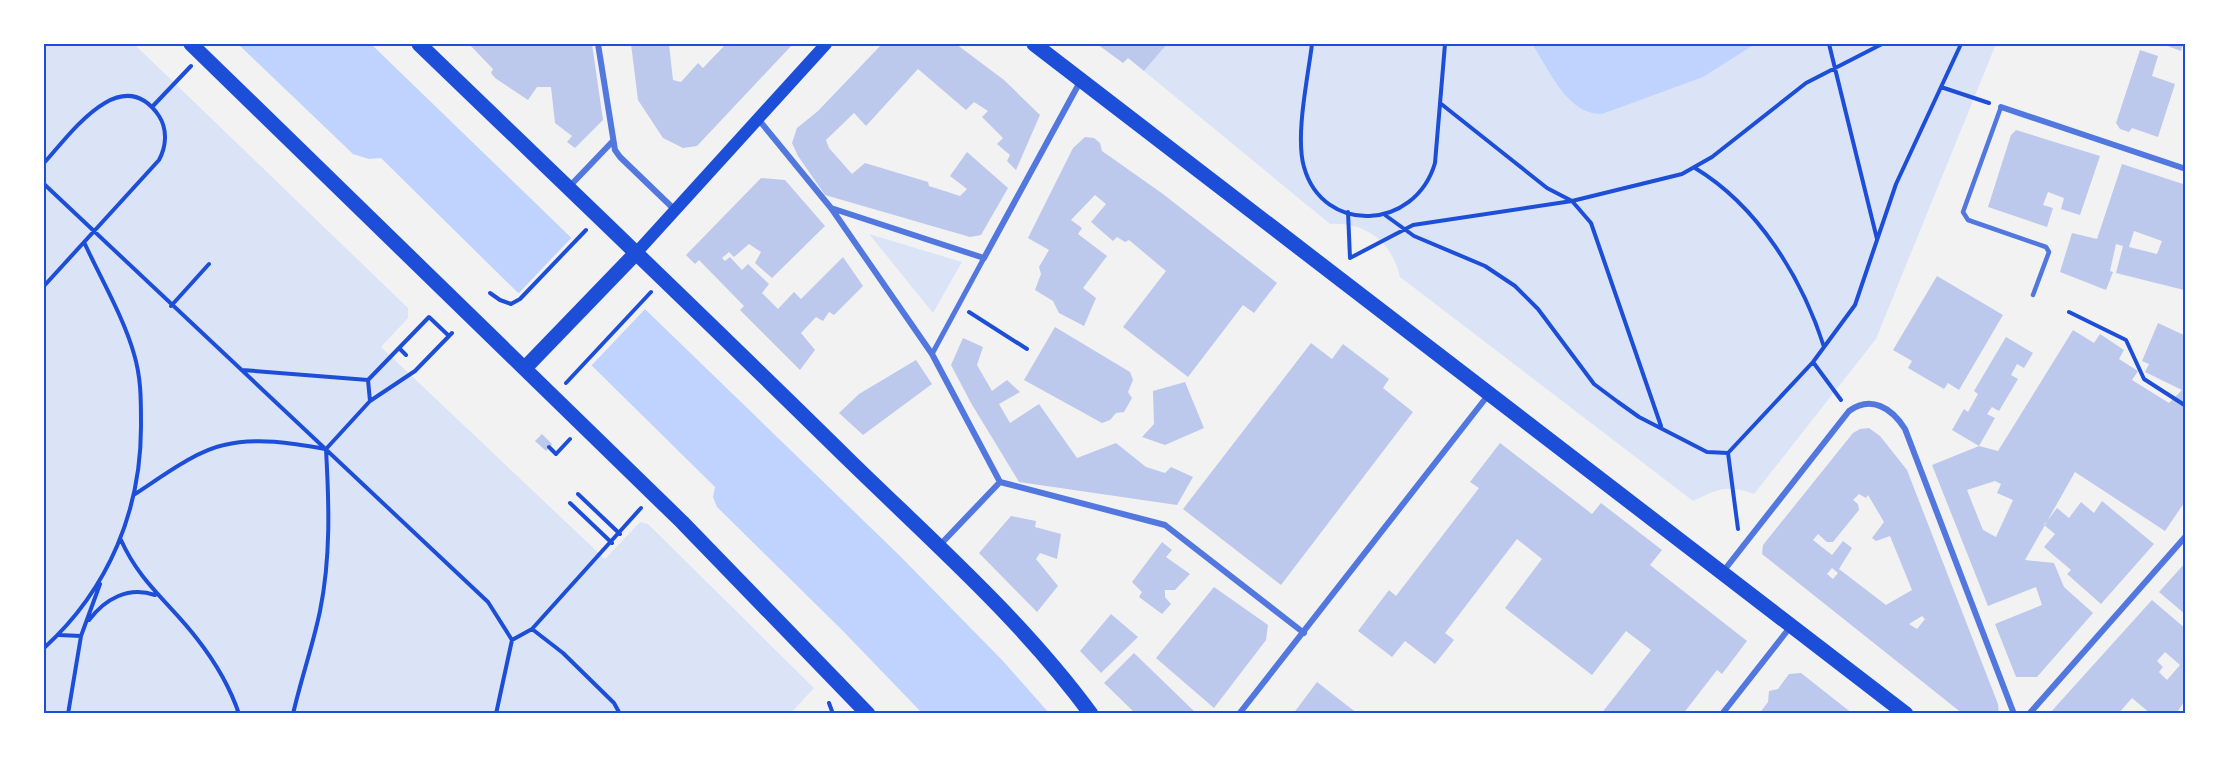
<svg xmlns="http://www.w3.org/2000/svg" width="2229" height="757" font-family="'IBM Plex Sans',sans-serif">
	<style>
		.green { fill: #dbe4f7 }
		.water { fill: #bfd3fe }
		.pier { fill: #f2f2f2 }
		.building { fill: #bdc9ec; fill-rule: evenodd }
		.lines { fill: none; stroke-linecap: round; stroke-linejoin: round }
		.path { stroke: #1d4ed8; stroke-width: 4 }
		.service { stroke: #5277de; stroke-width: 4.5 }
		.pedestrian { stroke: #5277de; stroke-width: 5 }
		.minor { stroke: #5277de; stroke-width: 6 }
		.secondary { stroke: #1d4ed8; stroke-width: 12 }
		.primary { stroke: #1d4ed8; stroke-width: 15 }
		.neatline { fill: none; stroke: #1d4ed8; stroke-width: 2 }
	</style>
	<rect width="100%" height="100%" fill="#f2f2f2"/>
	<path class="green" d="M44,44H134L408,308V318L381,347L605,559L640,522L648,524L814,688L790,714L44,713Z
		M1167,44H1996L1876,339L1754,494C1727,484 1718,489 1693,501L1400,277C1392,242 1366,222 1330,224L1144,71Z
		M869,234L962,262L933,313Z"/>
	<path class="water" d="M238,44H371L900,556L1002,660L1049,713H922L842,630L717,507L713,497L715,487L381,158L369,159L353,154Z
		M1532,44H1755L1703,77L1602,114C1567,115 1549,69 1532,44Z"/>
	<path class="pier" d="M574,235L648,306L591,366L517,295Z"/>
	<path class="building" d="M469,44H592L603,120L575,148L567,142L572,136L555,123L551,87H537L528,100L495,78L491,73L493,69Z
		M631,44H669L673,80L681,82L698,63L703,68L726,44H793L697,146L683,148L663,138L638,100Z
		M882,44H956L1004,80L1040,115L1016,170L1007,161L1010,155L997,144L1003,138L982,117L988,111L974,102L966,110L918,69L866,126L854,113L826,140L829,148L852,174L865,163L928,182L929,186L960,196L967,189L950,176L967,152L1008,188L981,235L970,237L825,195L798,156L792,143L797,128L818,111Z
		M1097,44H1167L1144,71L1128,58L1123,63Z
		M2162,44H2183L2181,51Z
		M2140,50L2158,56L2152,76L2175,84L2158,137L2132,128L2129,132L2120,129L2116,123Z
		M2016,130L2100,156L2080,215L2061,209L2064,198L2048,192L2043,205L2053,208L2047,227L1988,207L2011,135Z
		M1085,137L1094,138L1100,143L1102,151L1163,194L1277,283L1254,313L1243,305L1188,377L1123,327L1166,271L1129,240L1125,242L1117,237L1113,241L1091,222L1106,204L1095,195L1071,220L1082,228L1078,234L1107,256L1083,288L1096,298L1084,326L1059,313L1053,301L1035,290L1041,274L1039,267L1049,250L1028,238L1073,148Z
		M2122,164L2186,185V293L2184,290L2116,273L2123,246L2116,244L2110,271L2113,272L2106,290L2060,272L2072,233L2097,239ZM2134,231L2162,241L2157,254L2129,247Z
		M761,178L785,180L825,226L772,278L755,263L761,252L749,244L734,257L729,252L722,258L725,261L730,257L742,270L748,264L769,284L762,293L778,309L794,292L801,299L843,257L863,286L834,315L829,312L823,321L816,317L801,333L815,350L800,370L740,310L744,306L699,260L695,264L686,255Z
		M1937,276L2003,315L1959,390L1948,383L1944,389L1908,368L1912,361L1893,350Z
		M2158,323L2186,336V500L2165,531L2075,472L2025,560L2054,563L2064,587L2093,613L2037,677H2016L1995,624L2042,605L2036,587L1988,606L1932,465L1979,446L1952,430L1964,409L1968,412L1978,394L1974,391L2006,337L2033,353L2024,368L2017,364L2011,375L2018,379L1999,411L1992,407L1987,414L1995,418L1979,446L1998,451L2073,330L2094,343L2100,334L2124,350L2119,359L2138,371L2132,380L2169,403L2182,390L2145,372L2149,364L2142,361ZM1995,481L2001,484L1997,493L2013,500L1996,537L1983,530L1967,490Z
		M1055,327L1130,372L1133,380L1128,392L1132,398L1124,412L1116,413L1110,420L1102,423L1024,380Z
		M963,338L983,347L977,365L992,391L1007,380L1020,392L999,404L1010,423L1039,404L1077,458L1116,443L1146,467L1165,473L1171,467L1193,477L1177,505L1019,482L971,403L951,365Z
		M1311,343L1332,359L1343,344L1389,379L1383,388L1413,412L1281,585L1183,509Z
		M916,360L932,384L863,435L839,413L859,394Z
		M1185,382L1204,428L1165,445L1142,437L1154,424L1153,391Z
		M1869,428L1880,436L1907,470L1998,704L1999,714H1963L1762,554L1763,545L1853,433L1860,429ZM1859,494L1866,498L1868,495L1884,522L1872,538L1876,541L1890,536L1912,590L1886,605L1839,569L1852,548L1843,541L1832,555L1813,540L1818,534L1827,542H1833L1859,510L1858,504L1853,500ZM1832,568L1838,573L1833,579L1827,574ZM1922,616L1925,619L1917,629L1909,624Z
		M542,434L552,444L546,451L535,441Z
		M1500,443L1592,514L1601,503L1662,550L1650,565L1747,641L1722,674L1717,670L1683,714H1601L1651,650L1626,631L1592,675L1505,608L1542,559L1517,539L1445,633L1454,640L1435,664L1405,641L1392,657L1358,631L1389,590L1396,596L1479,488L1470,482Z
		M2102,501L2154,544L2101,604L2067,574L2071,570L2044,547L2055,534L2044,525L2057,508L2069,518L2081,502L2094,513Z
		M1011,516L1036,521L1035,527L1061,534L1057,559L1040,553L1036,559L1058,586L1037,612L979,553Z
		M1162,542L1172,550L1166,557L1190,574L1175,590H1165V597L1171,604L1162,614L1139,597L1142,592L1132,582Z
		M2186,562V615L2159,592Z
		M1214,587L1268,625L1266,640L1214,708L1156,658Z
		M2152,600L2186,629V699L2176,714H2151L2132,698L2118,714H2049ZM2165,652L2180,665L2167,680L2159,672L2163,667L2157,661Z
		M1111,614L1138,637L1101,673L1080,651Z
		M1134,653L1197,714H1136L1104,683Z
		M1801,673L1853,714H1759L1768,702L1769,691L1778,689L1789,674Z
		M1317,682L1358,714H1293Z"/>
	<g class="lines">
		<path class="path" d="M1312,44C1308,77 1295,136 1304,167C1323,235 1415,231 1435,163L1445,44
			M1829,44L1877,239
			M1941,87L1989,103
			M1440,103L1547,188L1572,201L1591,223L1661,426
			M152,107L191,66
			M44,163C69,136 121,60 159,116C168,130 166,147 159,160L44,286
			M1695,168C1758,206 1802,278 1824,347
			M44,184L488,602L512,640
			M1348,212L1350,258L1413,225L1572,201L1682,174L1712,157L1806,83L1882,44
			M1385,215L1414,236L1485,266L1515,286L1538,309L1594,384L1618,402L1639,417L1707,452L1728,453
			M490,293L500,300L511,304L520,299L586,230
			M171,306L209,264
			M969,312L1027,349
			M2069,312L2126,340L2144,379L2186,406
			M399,348L406,355
			M1813,362L1841,400
			M242,370L368,380L370,401L415,371L452,333
			M368,380L429,317L449,336
			M566,383L651,292
			M549,447L556,454L570,439
			M1728,453L1813,362L1855,305L1896,184L1961,44
			M1728,453L1738,529
			M135,494C160,478 195,451 224,445C257,437 292,443 325,449
			M578,494L620,534
			M570,503L612,543
			M121,540C140,583 171,604 198,640C215,662 230,687 239,714
			M89,620C105,599 128,586 155,595
			M532,629L563,653L614,703L620,714
			M59,635L81,636
			M44,648C109,589 142,509 141,422C141,399 141,377 134,354C124,318 100,277 84,242
			M829,703L833,714
			M68,714L81,636L100,584
			M293,714C301,679 313,645 320,611C331,557 329,503 326,449L370,401
			M496,714L512,640L532,629L641,508"/>
		<path class="service" d="M2001,107L1963,212L1968,220L2046,247L2049,252L2033,295"/>
		<path class="pedestrian" d="M932,354L984,258"/>
		<path class="minor" d="M598,44L615,150L620,157L676,211
			M2001,107L2186,169
			M759,120L831,208L932,354L1000,482L1165,525L1304,633
			M569,187L612,142
			M831,208L984,258L1081,80
			M938,547L1000,482
			M1722,573L1849,411C1871,395 1892,408 1905,429L2014,714
			M1239,714L1489,394
			M1722,714L1791,626
			M2029,714L2186,536"/>
		<path class="secondary" d="M637,252L826,44"/>
		<path class="primary" d="M191,44L682,522L868,714
			M419,44C563,183 708,321 851,462C933,542 1022,620 1091,714
			M1034,44L1906,714
			M525,368L637,252"/>
	</g>
	<rect width="2229" height="757" fill="none" stroke="#ffffff" stroke-width="90"/>
	<rect x="45" y="45" width="2139" height="667" class="neatline"/>
</svg>
